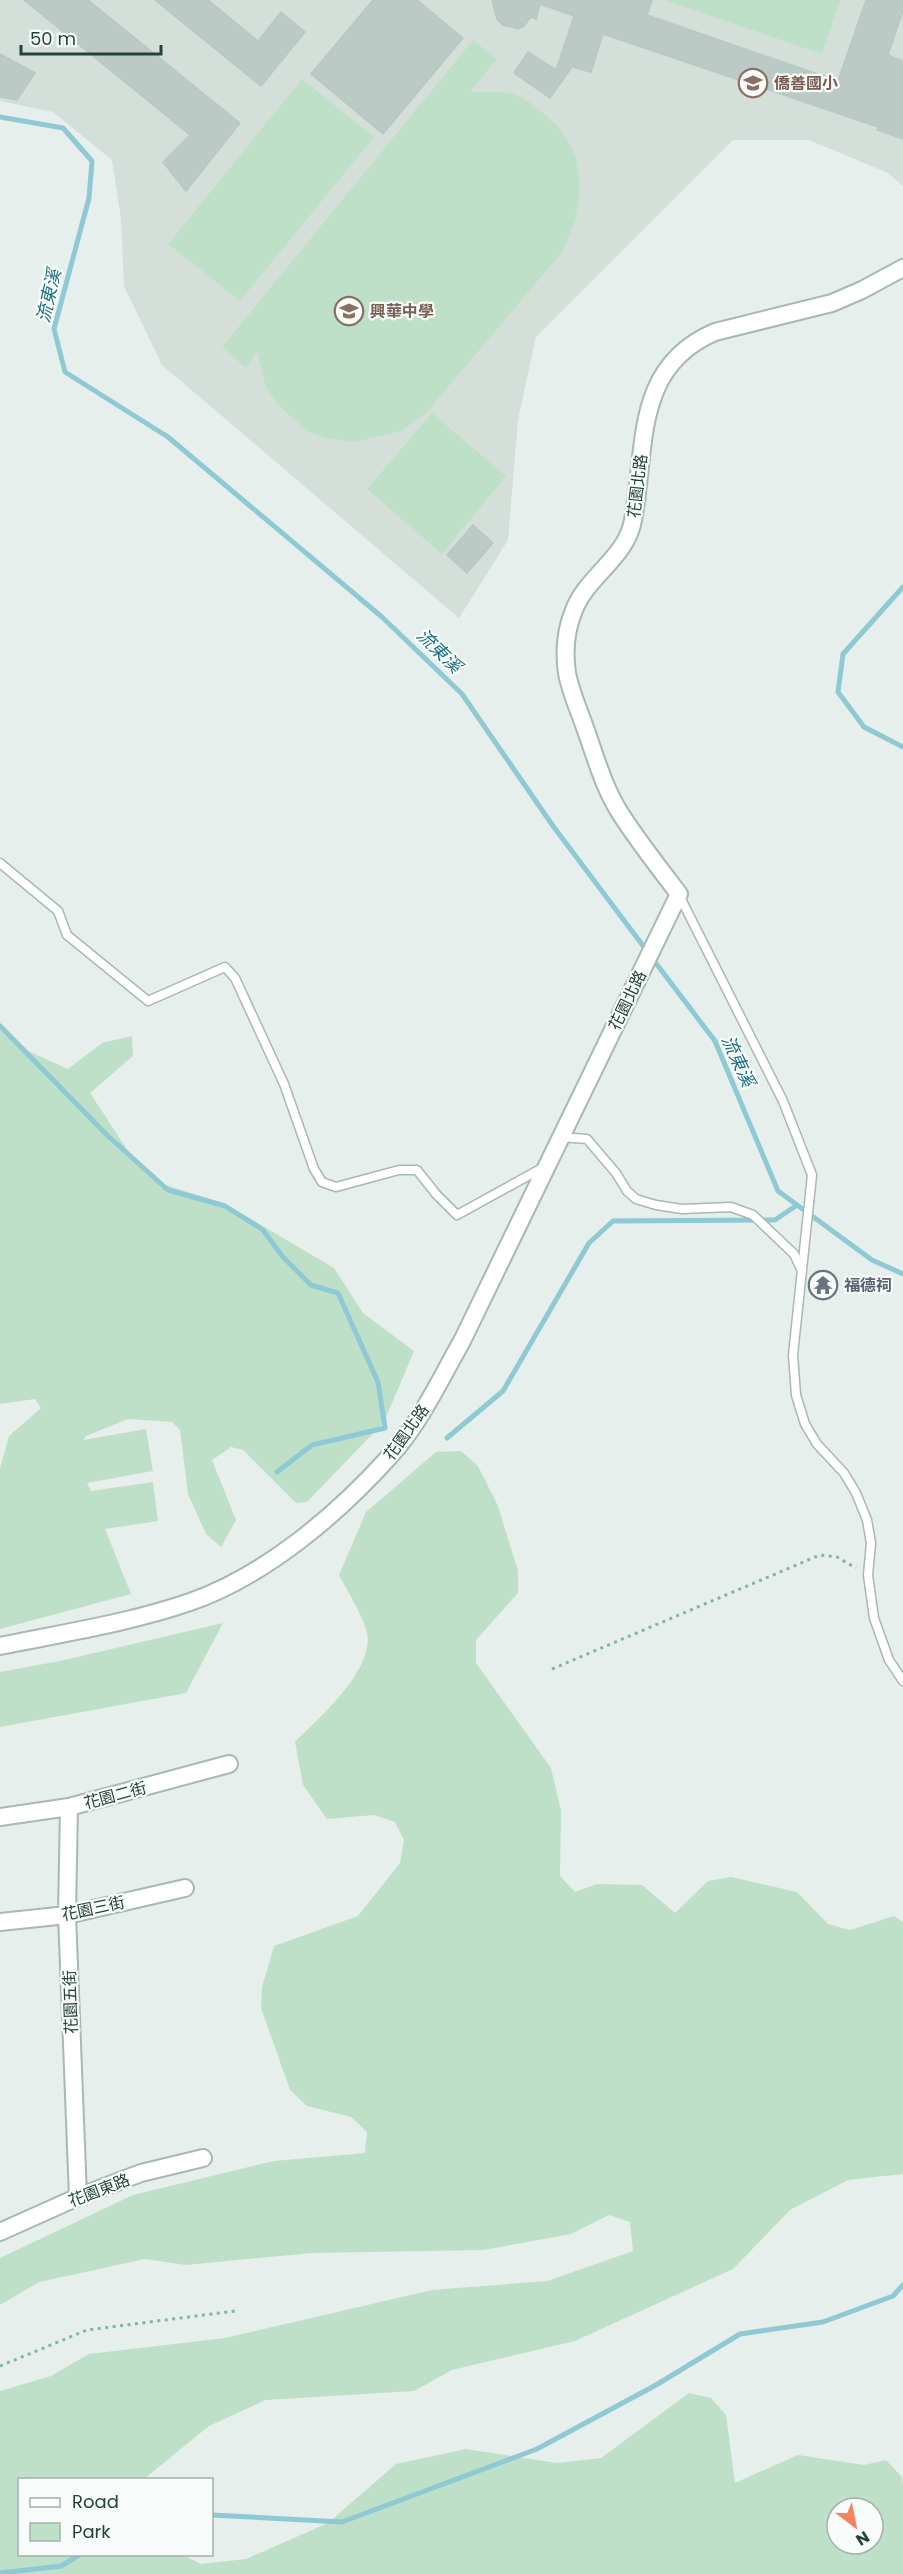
<svg xmlns="http://www.w3.org/2000/svg" width="903" height="2574" font-family="Poppins,'Noto Sans TC',sans-serif">
	<style>
		.built { fill: #d4dfda }
		.green { fill: #bfe0c8; fill-rule: evenodd }
		.lines { fill: none; stroke-linecap: round; stroke-linejoin: round }
		.stream { stroke: #8ec9d4; stroke-width: 5 }
		.building { fill: #bbcac4; stroke: #b8c9c2; stroke-width: 1.5 }
		.lane-casing { stroke: #a8b8b2; stroke-width: 11 }
		.street-casing { stroke: #a8b8b2; stroke-width: 20 }
		.path { stroke: #86b3a5; stroke-width: 3; stroke-dasharray: 3 4.5; stroke-linecap: butt }
		.lane { stroke: #fff; stroke-width: 8 }
		.street { stroke: #fff; stroke-width: 16 }
		.labels { text-anchor: middle; stroke-width: 4.5; stroke-linejoin: round; paint-order: stroke }
		.education-label { font-size: 16px; font-weight: bold; fill: #785e54; stroke: #f7fbf9; text-anchor: start }
		.street-label { font-size: 16px; fill: #24423a; stroke: #f7fbf9 }
		.worship-label { font-size: 16px; font-weight: bold; fill: #5b616d; stroke: #f7fbf9; text-anchor: start }
		.water-label { font-size: 18px; font-style: italic; fill: #1c6f80; stroke: #f7fbf9 }
	</style>
	<rect width="100%" height="100%" fill="#e6efeb"/>
	<path class="built" d="M0,0H903V186L888,173L809,140H733L536,337L518,420L508,540L459,618L162,365L124,286L121,219L112,160L53,112L0,101Z"/>
	<path class="green" d="M664,0H840L822,54Z
		M473,40L497,59L470,92C485,92 500,90 516,95C525,98 535,106 543,113C590,150 586,202 563,251L426,413L402,431L355,442L329,439L308,432L278,405L266,387L257,352L246,368L222,347Z
		M302,79L374,137L240,301L168,244Z
		M432,413L506,476L442,554L367,489Z
		M0,1026L30,1052L68,1069L102,1043L132,1036L133,1056L90,1093L130,1154L162,1184L224,1203L334,1268L363,1313L414,1351L384,1422L307,1502L296,1503L243,1450L231,1447L212,1460L236,1520L221,1547L206,1534L188,1494L180,1430L172,1422L128,1419L86,1436L83,1440L146,1429L153,1471L87,1483L91,1491L153,1482L158,1521L105,1529L131,1594L0,1629V1468L9,1436L41,1408L35,1399L0,1404Z
		M461,1451L478,1466L498,1506L518,1571V1593L476,1640V1663L551,1768L561,1811L560,1876L575,1892L597,1884L642,1885L675,1913L708,1881L731,1877L797,1892L828,1924L850,1930L894,1916L903,1922V2174L848,2180L790,2210L733,2269L575,2341L452,2370L414,2391L266,2400L209,2426L144,2479L20,2480V2554L183,2555L201,2564L246,2559L328,2523L396,2464L466,2449L557,2463L601,2458L689,2393L711,2398L726,2415L735,2483L798,2455L864,2465L886,2460L902,2477L903,2486V2574H0V2391L51,2376L89,2354L225,2338L432,2290L547,2281L633,2251L630,2222L609,2215L571,2234L484,2250L312,2253L186,2265L145,2259L39,2282L0,2305V2258L133,2195L274,2161L365,2153L367,2132L351,2117L307,2106L290,2090L261,2008L262,1987L274,1946L358,1916L400,1863L404,1840L395,1822L374,1815L327,1819L303,1785L295,1742C319,1718 378,1668 366,1629C360,1611 348,1592 339,1575L366,1512L436,1452ZM837,2508H873V2544H837Z
		M223,1623L186,1693L0,1727V1672L60,1661Z"/>
	<g class="lines">
		<path class="stream" d="M0,117L63,128L92,161L89,198L54,329L65,372L168,437L382,617L462,694L553,826L647,951
			M903,587L843,654L838,692L864,727L903,747
			M652,958L715,1041L778,1191L872,1260L903,1274
			M0,1026L108,1136L168,1190L225,1206L263,1230L283,1257L311,1285L338,1293L378,1382L385,1428L312,1445L277,1472
			M447,1438L503,1391L589,1243L613,1221L775,1220L797,1205
			M212,2515L342,2522L537,2449L656,2385L740,2334L823,2322L893,2296L903,2285
			M0,2573L61,2566L81,2554"/>
	</g>
	<path class="building" d="M24,0H88L240,123L186,191L163,162L190,135Z
		M155,0H208L258,41L281,12L305,32L261,86Z
		M373,0H417L463,38L383,134L311,74Z
		M492,0H652L647,15L838,81L866,0H903V11L888,55L903,61V139L877,130L878,127L603,34L591,72L572,67L550,98L514,73L528,52L556,70L574,16L540,4L536,19L531,17L524,26L518,29L503,25L497,19Z
		M0,54L35,73L17,100L0,97Z
		M473,525L493,543L467,573L447,555Z"/>
	<g class="lines">
		<g class="lane-casing">
			<path id="lane" d="M0,863L58,911L67,935L148,1001L225,967L235,978L284,1084L314,1169L322,1182L336,1187L399,1170H417L436,1194L457,1215L544,1167
				M679,895L783,1101L812,1175L793,1355L796,1395L805,1424L817,1444L844,1473L856,1493L867,1520L871,1543L868,1575L874,1618L889,1660L903,1681
				M561,1137L587,1139L616,1173L627,1191L636,1199L656,1205L682,1209L731,1207L753,1215L794,1254L801,1269"/>
		</g>
		<g class="street-casing">
			<path id="street" d="M0,1646C63,1633 129,1623 190,1602C265,1576 337,1515 390,1456C420,1423 440,1380 462,1341L679,894C659,868 638,841 620,813C603,786 595,755 584,725C578,708 570,690 567,673C564,652 566,629 574,610C587,576 627,557 633,520C647,446 633,367 715,332L832,303L862,290L903,268
				M69,1807L67,1915L78,2197
				M0,1817L69,1807L229,1764
				M0,1922L67,1915L185,1888
				M0,2232L78,2197L141,2173L203,2158"/>
		</g>
		<path class="path" d="M552,1669L820,1555L837,1557L856,1568
			M0,2366L87,2330L235,2311"/>
		<use href="#lane" class="lane"/>
		<use href="#street" class="street"/>
	</g>
	<defs>
		<g id="school-ring" transform="scale(1.5)"><circle r="9.5" fill="#f7fbf9" stroke="#8d6e63" stroke-width="1.5"/><path d="M0-5L7-2L0 1L-7-2ZM-4 1L0 2.5L4 1V4Q0 6-4 4Z" fill="#8d6e63"/></g>
		<g id="temple-ring" transform="scale(1.5)"><circle r="9.5" fill="#f7fbf9" stroke="#6b7280" stroke-width="1.5"/><path d="M0-6L5-2H3V0L6.5 2.5H4V6H1.5V3h-3V6H-4V2.5H-6.5L-3 0V-2H-5Z" fill="#6b7280"/></g>
	</defs>
	<g fill-rule="evenodd">
		<use href="#school-ring" x="753" y="83"/>
		<use href="#school-ring" x="349" y="311"/>
		<use href="#temple-ring" x="823" y="1285"/>
	</g>
	<g class="labels">
		<g class="education-label">
			<text x="774" y="89">僑善國小</text>
			<text x="370" y="317">興華中學</text>
		</g>
		<g class="street-label">
			<text transform="translate(637 486) rotate(-83)" y="6">花園北路</text>
			<text transform="translate(627 1000) rotate(-64)" y="6">花園北路</text>
			<text transform="translate(406 1432) rotate(-54)" y="6">花園北路</text>
			<text transform="translate(115 1795) rotate(-15)" y="6">花園二街</text>
			<text transform="translate(93 1908) rotate(-12)" y="6">花園三街</text>
			<text transform="translate(70 2002) rotate(-92)" y="6">花園五街</text>
			<text transform="translate(99 2190) rotate(-21)" y="6">花園東路</text>
		</g>
		<g class="worship-label">
			<text x="844" y="1291">福德祠</text>
		</g>
		<g class="water-label">
			<text transform="translate(49 296) rotate(-77)" y="6">流東溪</text>
			<text transform="translate(439 651) rotate(44)" y="6">流東溪</text>
			<text transform="translate(738 1061) rotate(65)" y="6">流東溪</text>
		</g>
	</g>
	<rect x="18" y="2478" width="195" height="78" fill="#f7fbf9" stroke="#a3b1ad" stroke-width="1.5"/>
	<rect x="30" y="2498" width="30" height="9" fill="#ffffff" stroke="#a3b1ad" stroke-width="1.5"/>
	<text x="72" y="2508" font-size="18" fill="#24423a">Road</text>
	<rect x="30" y="2523" width="30" height="18" fill="#bfe0c8" stroke="#a3b1ad" stroke-width="1.5"/>
	<text x="72" y="2538" font-size="18" fill="#24423a">Park</text>
	<g transform="translate(855 2526) rotate(148)"><circle r="28" fill="#f7fbf9" stroke="#a3b1ad" stroke-width="1.5"/>
	<path d="M0-4.5L10 22L0 15L-10 22Z" fill="#f4845f"/>
	<text y="-9" font-size="16" font-weight="bold" text-anchor="middle" fill="#24423a">N</text>
	</g>
	<path d="M21 45v9h140v-9" fill="none" stroke="#24423a" stroke-width="3"/>
	<text x="30" y="45" font-size="18" fill="#24423a" stroke="#f7fbf9" stroke-width="4.5" paint-order="stroke">50 m</text>
</svg>
